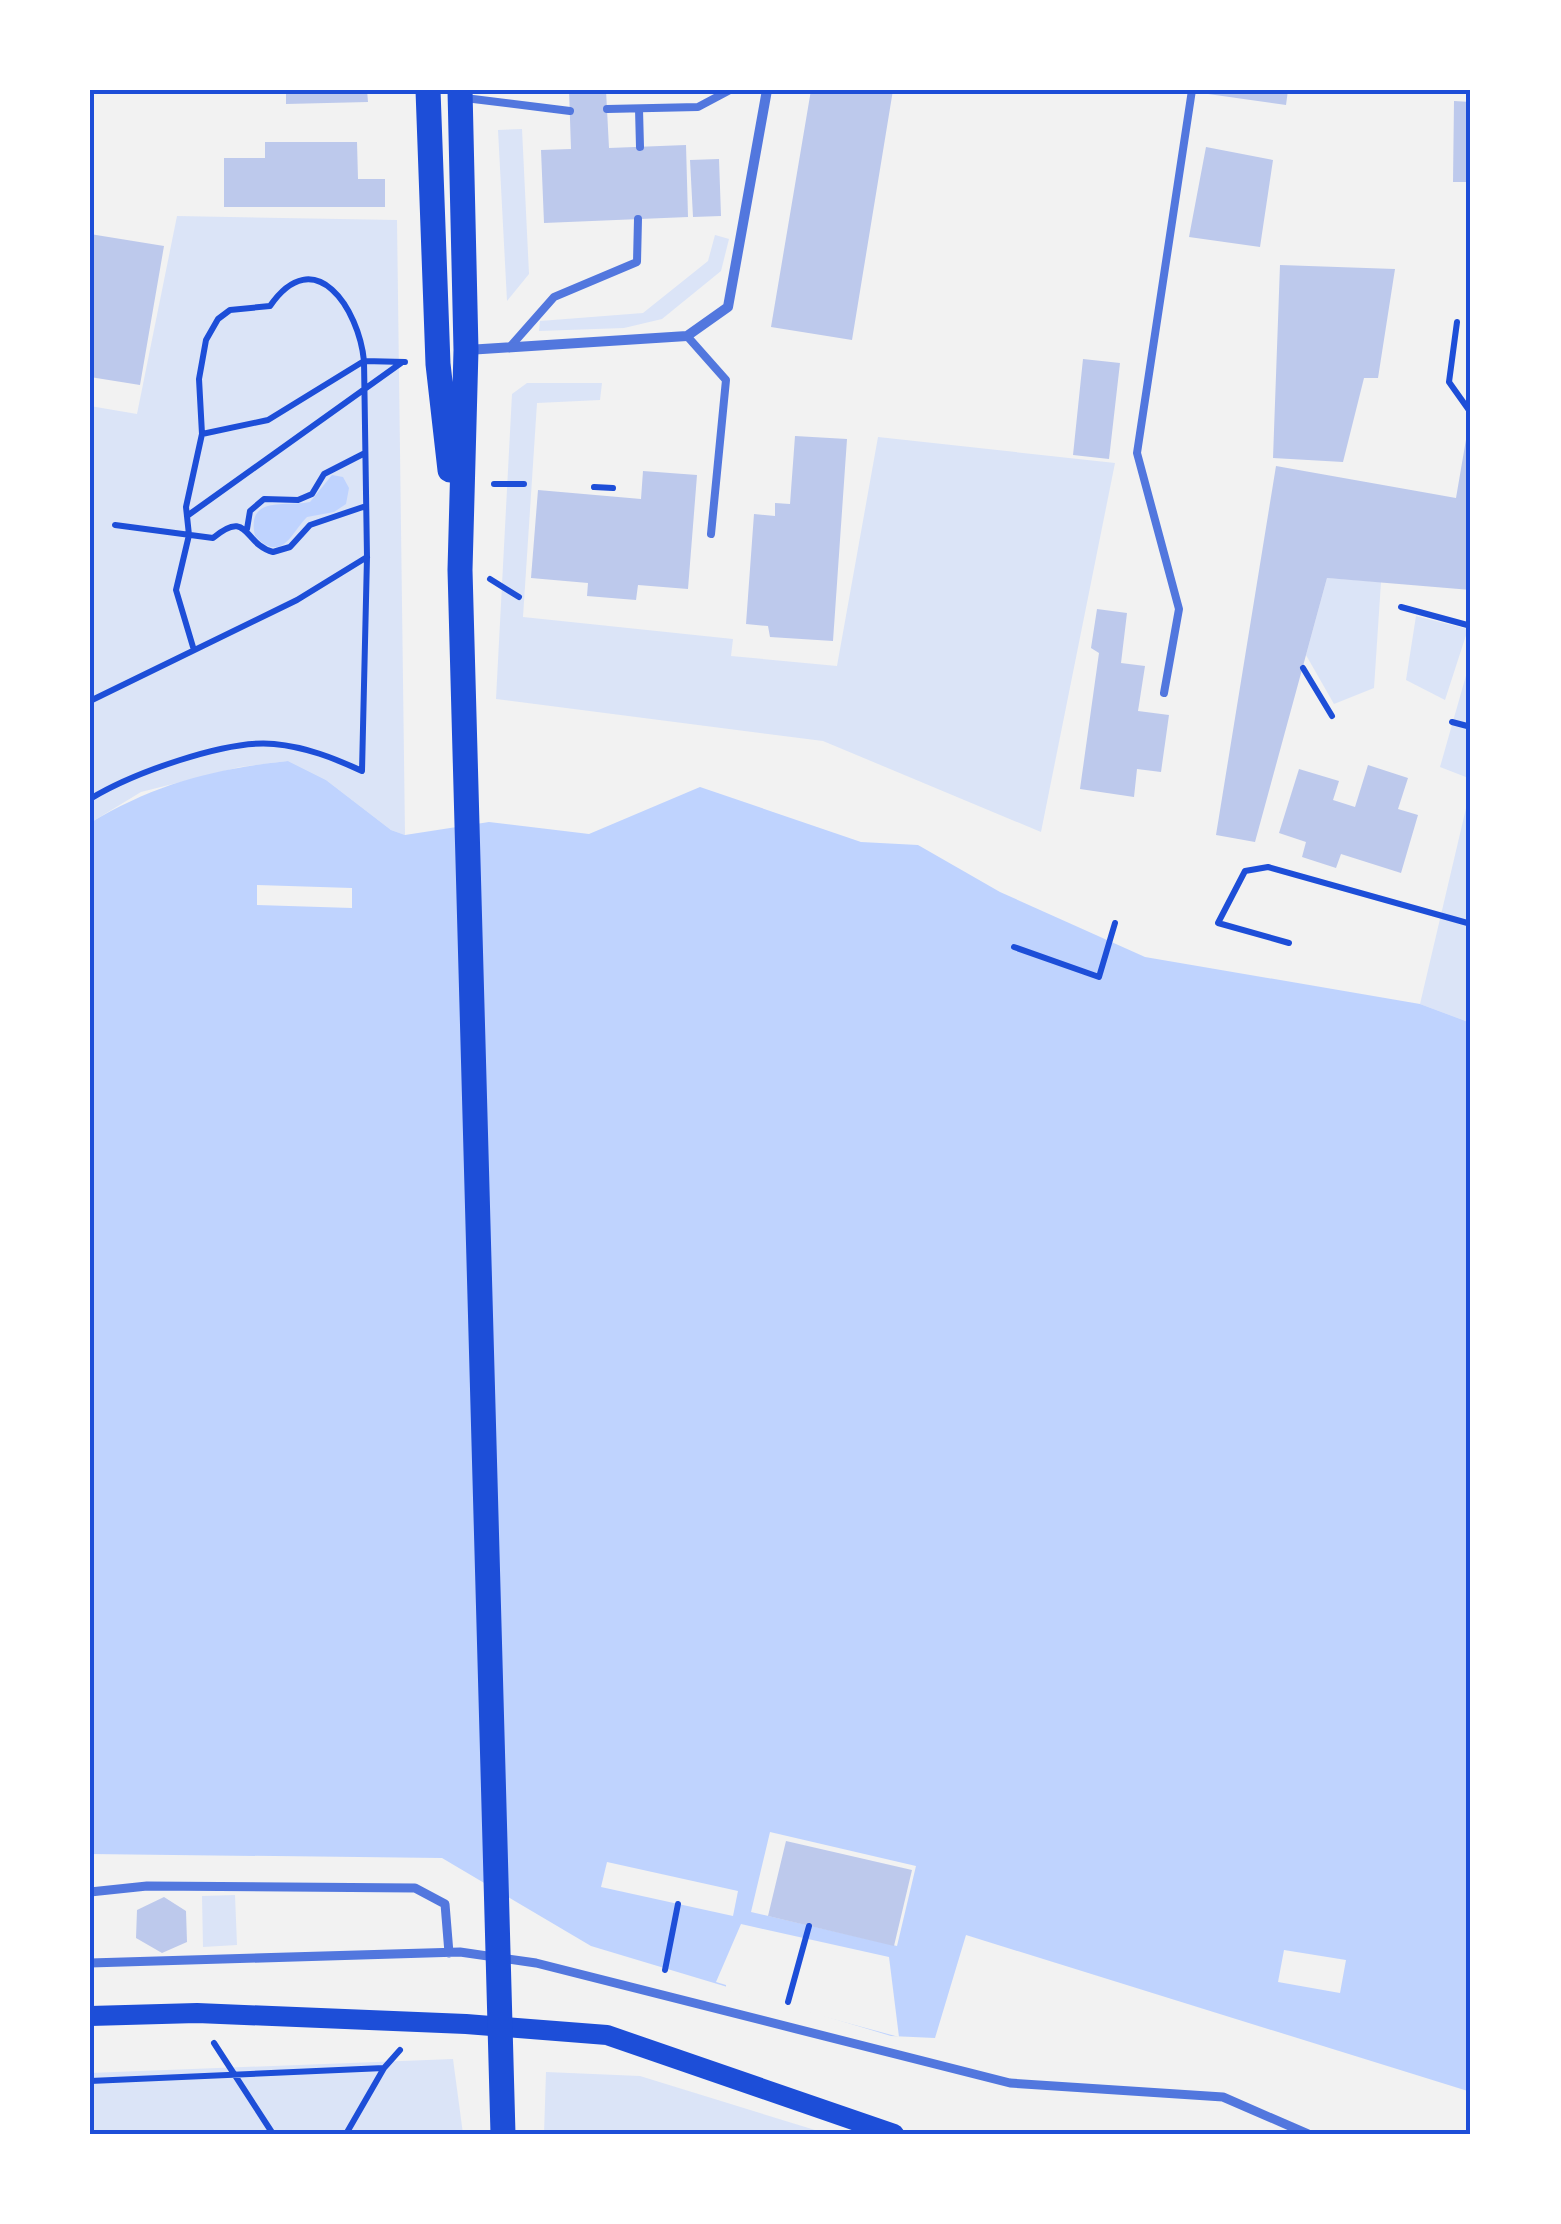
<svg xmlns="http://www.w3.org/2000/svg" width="1561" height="2224" font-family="Merriweather,serif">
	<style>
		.green { fill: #dbe4f7 }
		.water { fill: #bfd3fe }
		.pier { fill: #f2f2f2 }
		.building { fill: #bdc9ec }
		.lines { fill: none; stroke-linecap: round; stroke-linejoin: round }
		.path { stroke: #1d4ed8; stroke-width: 6 }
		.service { stroke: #5277de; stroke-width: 8 }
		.pedestrian { stroke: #5277de; stroke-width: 9 }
		.minor { stroke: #5277de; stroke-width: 10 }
		.secondary { stroke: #1d4ed8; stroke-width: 20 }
		.primary { stroke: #1d4ed8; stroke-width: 25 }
		.neatline { fill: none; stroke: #1d4ed8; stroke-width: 4 }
	</style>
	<rect width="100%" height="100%" fill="#f2f2f2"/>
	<path class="green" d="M522,129L529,274L507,301L498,130Z
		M177,216L397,220L405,835L391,830L326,780L288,761L240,767L141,792L90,823V406L137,414Z
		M715,235L729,239L721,271L662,319L624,328L539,331L540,321L643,313L708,261Z
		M527,383H602L600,400L537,403L523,617L733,639L731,656L837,666L878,437L1115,463L1041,832L823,741L496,699L512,394Z
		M1327,578L1381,582L1374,688L1334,704L1306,655Z
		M1416,616L1468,629L1445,700L1406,680Z
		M1471,658V779L1440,767Z
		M1471,787V1023L1420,1004Z
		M235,1895L237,1945L203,1947L202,1896Z
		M453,2059L463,2134H90V2073Z
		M546,2072L640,2076L828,2134H544Z"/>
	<path class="water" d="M332,475L343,477L349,488L346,504L334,512L307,517C291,533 282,564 255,536C246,495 285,507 310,502Z
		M288,761L326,780L391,830L405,835L489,822L589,834L700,787L861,842L918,845L1000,892L1145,957L1420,1004L1471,1023V2092L966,1935L935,2038L891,2036L591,1946L442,1858L90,1854V823C155,784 213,769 288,761Z"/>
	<path class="pier" d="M257,885L352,888V908L257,905Z
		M770,1832L916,1866L897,1946L751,1912Z
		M607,1862L738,1891L733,1916L601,1887Z
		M741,1924L889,1957L899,2037L726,1990V1985L716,1982Z
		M1284,1950L1346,1960L1340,1993L1278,1982Z"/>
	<path class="building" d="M286,90H367L368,102L286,104Z
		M569,90H606L609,148L686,145L688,217L544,223L541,150L571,149Z
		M811,90H893L852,340L771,327Z
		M1202,90H1288L1286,105L1201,93Z
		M1454,101L1471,102V182H1453Z
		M265,142H357L358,179H385V207H224V158H265Z
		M1206,147L1273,160L1260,247L1189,237Z
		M719,159L721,216L693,217L690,160Z
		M90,234L164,246L140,385L90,377Z
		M1280,265L1395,269L1378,378H1364L1343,462L1273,458Z
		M1083,359L1120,363L1109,459L1073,455Z
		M1469,422L1471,590L1327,578L1255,842L1216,835L1276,466L1456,498Z
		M795,436L847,439L833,641L770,637L768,626L746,624L754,514L775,516V503L790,504Z
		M643,471L697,475L688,589L638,585L636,600L587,596L588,583L531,578L538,490L641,499Z
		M1097,609L1127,613L1121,663L1145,666L1138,711L1169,715L1161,772L1137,769L1134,797L1080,789L1099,653L1091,648Z
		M1368,765L1408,778L1398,809L1418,815L1401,873L1341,854L1336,868L1302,857L1306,842L1279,833L1299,769L1339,781L1333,800L1355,807Z
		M786,1841L912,1870L894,1946L768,1916Z
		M164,1897L186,1911L187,1942L162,1953L136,1938L137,1910Z"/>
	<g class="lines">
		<path class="path" d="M1457,322L1449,382L1471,413
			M494,484H524
			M594,487L613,488
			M187,516L401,363
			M115,525L213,538C249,508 243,544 273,552L290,547L310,525L366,506
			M247,529L250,511L264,499L298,500L312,494L324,474L365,453
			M490,579L519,597
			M1401,607L1471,626
			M193,647L176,590L189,535L186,507L202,434L199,379L206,340L218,319L230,310L270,306C315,241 359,309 364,361L268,420L202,434
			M1303,668L1332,716
			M90,701L297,600L367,557
			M1452,722L1471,727
			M90,799C131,774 226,739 274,744C306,747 334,758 362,771L367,557L364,361L405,362
			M1289,943L1218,923L1245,871L1268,867L1471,924
			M1014,947L1099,977L1115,923
			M665,1970L678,1904
			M788,2002L809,1926
			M214,2043L273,2134
			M384,2068L400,2050
			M90,2081L384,2068L346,2134"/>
		<path class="service" d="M465,98L570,111
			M607,109L698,107L730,90
			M639,109L640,147
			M687,336L726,380L711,534
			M509,348L554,297L637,262L638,219
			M1164,693L1179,609L1137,453L1192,90"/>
		<path class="pedestrian" d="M90,1892L147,1886L415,1888L445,1904L449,1953
			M90,1963L460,1952L536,1963L1010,2083L1223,2097L1308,2134"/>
		<path class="minor" d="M467,350L687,336L728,307L767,90"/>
		<path class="secondary" d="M90,2016L197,2013L466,2024L607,2035L894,2134"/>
		<path class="primary" d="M428,90L438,364L450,470
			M460,90L466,350L460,570L503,2134"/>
	</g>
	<rect width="1561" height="2224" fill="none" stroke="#ffffff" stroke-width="185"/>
	<rect x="92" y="92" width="1376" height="2040" class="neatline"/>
</svg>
